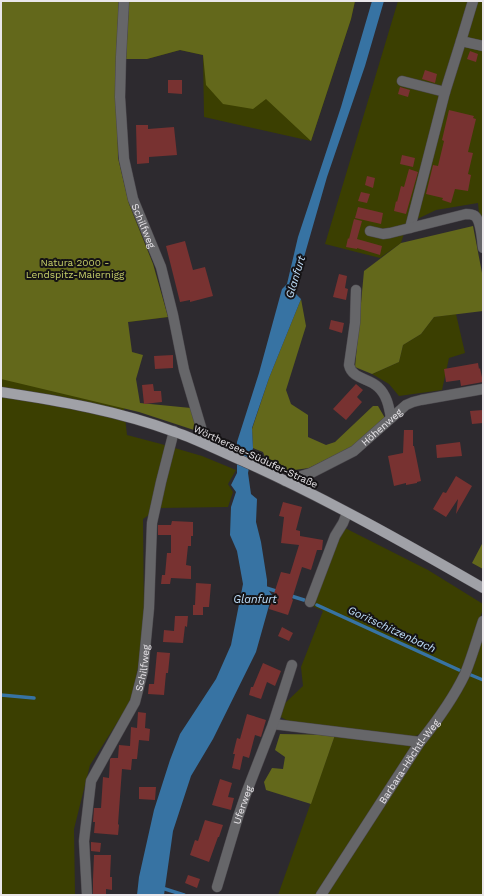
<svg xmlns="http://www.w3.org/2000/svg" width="484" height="896" font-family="'Work Sans',sans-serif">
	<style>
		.green { fill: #3b3f01 }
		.forest { fill: #63681b }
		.water { fill: #3773a3 }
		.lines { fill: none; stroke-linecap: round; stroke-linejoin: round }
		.stream { stroke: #3773a3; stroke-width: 3.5 }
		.building { fill: #783231 }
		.minor-casing { stroke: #4b484d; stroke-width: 11 }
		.major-casing { stroke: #4b484d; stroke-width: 11 }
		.minor { stroke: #666669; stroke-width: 10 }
		.major { stroke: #a0a1a7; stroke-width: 10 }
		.labels { text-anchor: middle; stroke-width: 4; stroke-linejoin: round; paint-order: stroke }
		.street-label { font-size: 10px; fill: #e9e6ea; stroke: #151315 }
		.park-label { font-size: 10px; fill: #c8d16a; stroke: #151315 }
		.water-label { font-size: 11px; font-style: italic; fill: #c0e0fc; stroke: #151315 }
	</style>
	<rect width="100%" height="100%" fill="#2d2a2f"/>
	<path class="green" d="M1,1H355L351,19L311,141L204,117L203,55L180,50L147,59L116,58L118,158L129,204L153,264L168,317L128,322L121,381L127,435L161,444L202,456L236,470L228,484L233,492L228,507L159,508L143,519L144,622L139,662L131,701L90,765L74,829L75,895H1Z
		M398,1H483V225L479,213L478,203L436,210L407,224L401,243L380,258L325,244Z
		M456,314L465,353L449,358L442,390L399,396L389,384L372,374L399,362L403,345L421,334L434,317Z
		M345,528L428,570L483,604V609L462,673L452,691L422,733L413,737L290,722L279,716L282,706L303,686L301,667L323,611L312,606L339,536Z
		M483,635V895H278L335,735L423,745Z"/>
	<path class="forest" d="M1,1H119L116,58L118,158L129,204L153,264L168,317L128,322L132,352L143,355L136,379L140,403L191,408L197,431L139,412L1,379Z
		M129,1H355L351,19L311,141L266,99L253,109L223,104L206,85L203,55L180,50L147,59H126Z
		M473,226L483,278V311L434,317L421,334L403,345L399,362L372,374L355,367L364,271L401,243Z
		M301,299L306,326L286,390L291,404L308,415V437L326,445L335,442L373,406H378L385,418L352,447L309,468L287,471L266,460L263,452L253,448L252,429L269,378Z
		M483,542V569L472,563Z
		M280,734L335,735L311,804L266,790L264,782L272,768L283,769L285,757L275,750Z"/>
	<path class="water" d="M372,1H384L365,66L327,177L294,292L301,299L269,378L252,428L253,448L248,473L251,494L257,499L256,522L261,542L267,580V588L272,595L256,652L213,739L191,776L173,831L164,895H137L139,877L154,810L170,760L180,734L216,679L231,645L243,584L237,551L230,535L231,507L236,492L231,485L237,473V442L259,373L282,289L287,284L298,237L341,107Z"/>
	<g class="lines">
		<path class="stream" d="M263,587L279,592
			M288,595L304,600
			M317,605L459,670
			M471,675L483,680
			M1,695L34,698
			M162,888L184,895"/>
	</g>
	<path class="building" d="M470,51L478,54L476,62L467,59Z
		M425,70L437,74L435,83L422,79Z
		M168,80H182V94L168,93Z
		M400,87L410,90L408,97L398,94Z
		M449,110L474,116L473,118L476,119L468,152L473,153L468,174L471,175L468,191L455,189L451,203L442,200L443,198L426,194L433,165L438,166L444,141L442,140Z
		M136,125H148V129L174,127L177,155L149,157V163L137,164Z
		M402,155L415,158L413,167L400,164Z
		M409,169L418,172L406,214L394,211L396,201L397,202L401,186L404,187Z
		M367,176L375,178L373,188L365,185Z
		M361,192L370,194L367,203L358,201Z
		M358,207L383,213L381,224L355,218Z
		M354,219L362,221L357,239L382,246L380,255L357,248V249L346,247L348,238L349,239Z
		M185,241L193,270L205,267L213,296L190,302V300L180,302L166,246Z
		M339,274L347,276L345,288L348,289L346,300L333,297Z
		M331,320L344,323L342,333L329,329Z
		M173,355V368L155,369L154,356Z
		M478,363L479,369L480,368L483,382L461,386L460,380L446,382L444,369Z
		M153,384L154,391H161L162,402L144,404L142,385Z
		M356,384L363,390L357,397L362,402L346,420L333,409Z
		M483,410V423L472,424L470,411Z
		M404,430H413V446H414L421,481L417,482V483L406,485V483L394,486L388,456L403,453Z
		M460,442L462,456L437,458L436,445Z
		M456,476L472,486L456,514L458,499L446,517L433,509L443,492L446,493Z
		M283,502L302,507L296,530L300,531V536L323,540L322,550H317L311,570L302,567L292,599L293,600L288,615L269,609L281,572L290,574L299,545L281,543L284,517L279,516Z
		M172,521L193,522V536H191V546H188L186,565L191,566V579L171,578L170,584H161L162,575H165L167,553H171V535H158V525H171Z
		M196,583L211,584L209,607H203V615H193V605H195Z
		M175,616H188L187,627L185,626L183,643L163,642L164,630L174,631Z
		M282,627L293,633L289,641L278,636Z
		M157,652L170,653L168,673H166L164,695L148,694L149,684H154Z
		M263,663L281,671L275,686L267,682L261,699L249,695L251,687H253Z
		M138,712L146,713L145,728L150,729L149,741L139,740L137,759H132L131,770L122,769L118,824L119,825L118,835L94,833L95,822H93L94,808H101L103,777L109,778L110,759L111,758H118L119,745L130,746L131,727L137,728Z
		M247,714L266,720L261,737L255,735L249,758L243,756L240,770L232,768L235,754H233L237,738L240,739Z
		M220,779L232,783L228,797L234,798L231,810L212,805Z
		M139,787H156L155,800L139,799Z
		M205,820L223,825L219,837H218L209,862L190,855L195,840L198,841Z
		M91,842L101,843L100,852L91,851Z
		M94,855H111L110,877H112V890L106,889V895H93V879Z
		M188,875L200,879L197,888L185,883Z"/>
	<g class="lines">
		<g class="minor-casing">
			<g id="minor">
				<path id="s1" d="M124,1L121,57L120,97L124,159L133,199L161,267L173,315L184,370L206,444"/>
				<path d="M461,41L483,46"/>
				<path d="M402,81L445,92"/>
				<path d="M410,228L445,92L461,41L473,1"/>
				<path d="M370,231L383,234L390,233L466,214C469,214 472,214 475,216C481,221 482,240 483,248"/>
				<path d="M356,290L355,323L349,365C352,379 369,378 378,387C387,395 389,407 391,418"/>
				<path id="s2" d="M285,481L311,473L354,451L406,405L413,402L421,400L483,389"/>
				<path d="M310,602L335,536L343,523L347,513"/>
				<path d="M273,724L420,742"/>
				<path id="s3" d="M217,887L238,817L247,791L273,724L292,665"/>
				<path id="s4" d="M87,895L84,841L91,781L112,743L135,702L143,671L149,608L152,523L161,482L174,431"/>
				<path id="s5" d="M321,895L420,742C437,721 453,699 465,674C472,657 477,639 483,621"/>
			</g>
		</g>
		<g class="major-casing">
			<path id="major" d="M1,392C60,401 119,411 175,432C199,440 221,452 245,462C327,499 405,543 483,588"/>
		</g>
		<use href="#minor" class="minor"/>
		<use href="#major" class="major"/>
	</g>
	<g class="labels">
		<g class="street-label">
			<text dy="4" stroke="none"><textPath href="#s1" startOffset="228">Schilfweg</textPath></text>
			<text dy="4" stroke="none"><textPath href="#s2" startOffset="112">Höhenweg</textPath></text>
			<text transform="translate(256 456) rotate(25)" y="4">Wörthersee-Südufer-Straße</text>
			<text dy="4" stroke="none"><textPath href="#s4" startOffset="240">Schilfweg</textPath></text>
			<text dy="4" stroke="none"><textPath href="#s5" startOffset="160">Barbara-Höchtl-Weg</textPath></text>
			<text dy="4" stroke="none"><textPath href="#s3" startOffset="86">Uferweg</textPath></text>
		</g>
		<g class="park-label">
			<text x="75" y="266">Natura 2000 -<tspan x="75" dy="12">Lendspitz-Maiernigg</tspan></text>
		</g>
		<g class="water-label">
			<text transform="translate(295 277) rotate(-73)" y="4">Glanfurt</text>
			<text x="255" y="603">Glanfurt</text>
			<text transform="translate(392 629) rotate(25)" y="4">Goritschitzenbach</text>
		</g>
	</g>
	<rect width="484" height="896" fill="none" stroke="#e9e6ea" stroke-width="4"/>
</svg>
